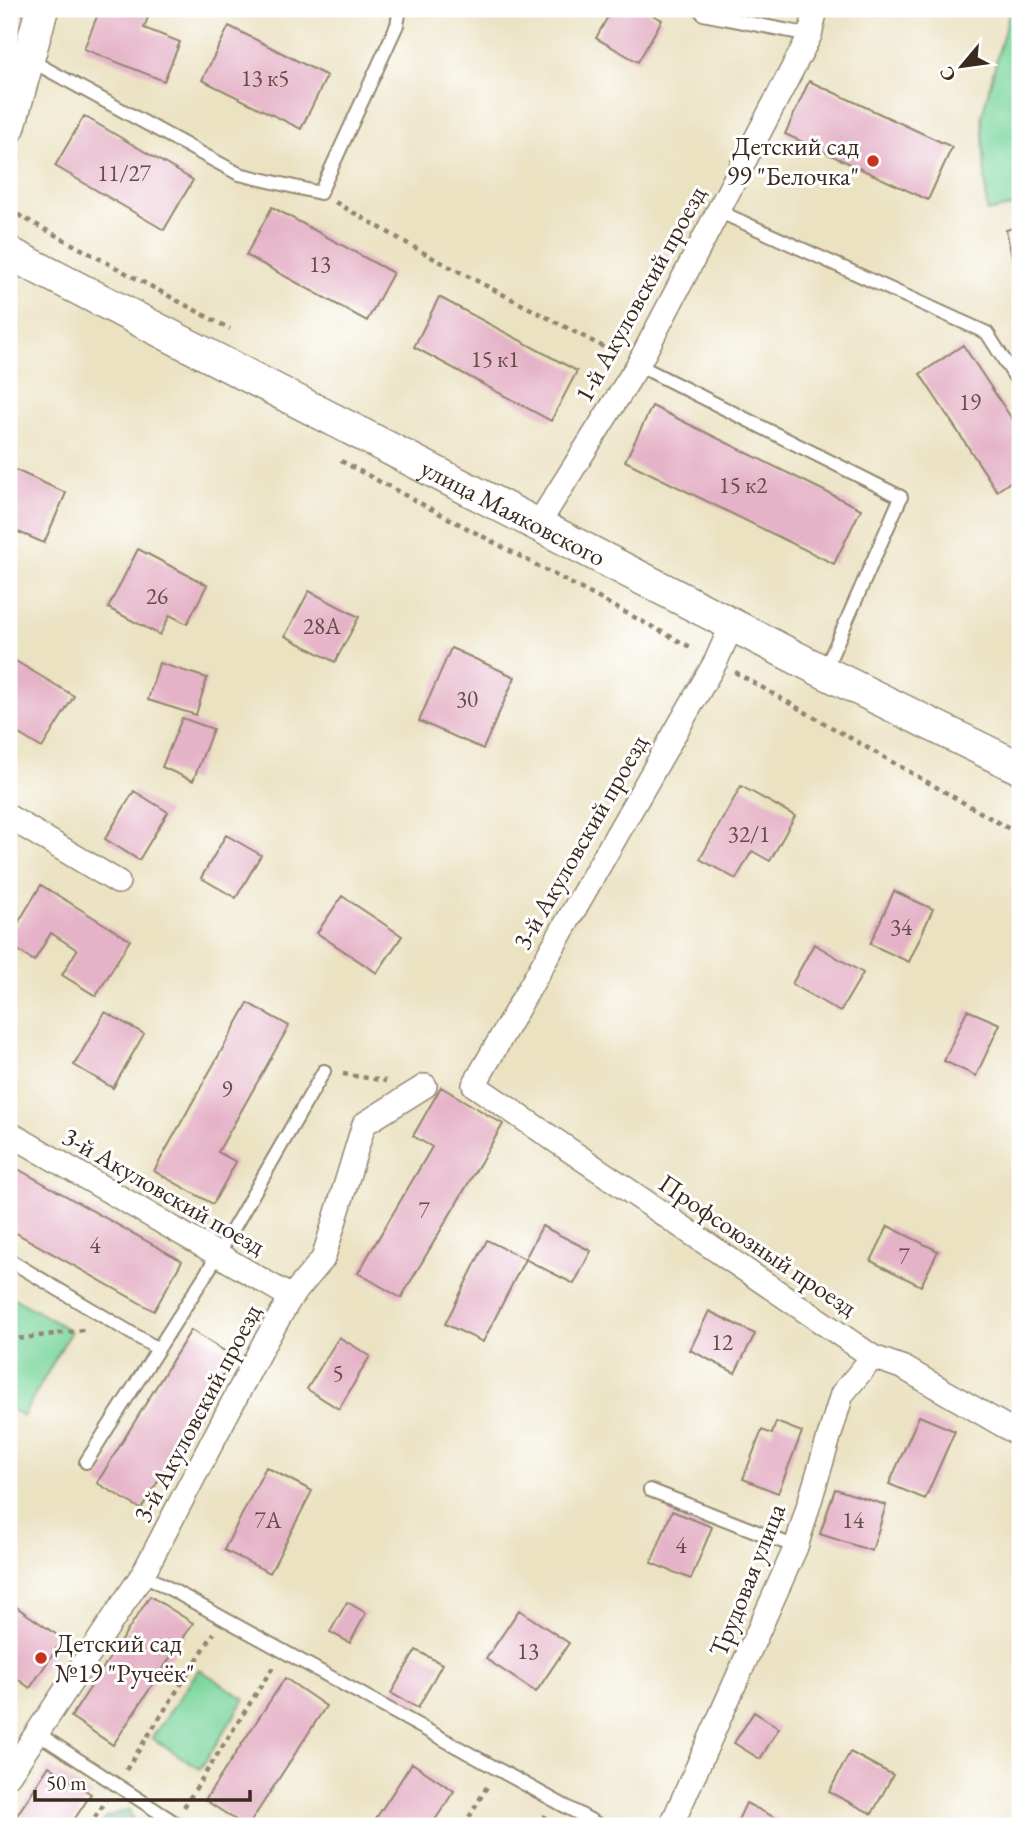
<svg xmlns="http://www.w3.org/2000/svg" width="1029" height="1835" font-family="'EB Garamond',serif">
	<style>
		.green { fill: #7cd69d; stroke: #5c805e; stroke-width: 2 }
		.forest { fill: #65b784; stroke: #507051; stroke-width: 2 }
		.building { fill: #e5b3c7 }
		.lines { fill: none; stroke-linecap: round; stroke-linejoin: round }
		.lane-casing { stroke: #938670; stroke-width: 16 }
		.street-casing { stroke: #938670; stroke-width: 26 }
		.secondary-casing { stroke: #938670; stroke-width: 35 }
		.path { stroke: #938670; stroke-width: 4.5; stroke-dasharray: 5 5; stroke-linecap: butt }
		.lane { stroke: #fff; stroke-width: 12 }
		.street { stroke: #fff; stroke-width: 23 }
		.secondary { stroke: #fff; stroke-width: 32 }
		.poi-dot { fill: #c8321e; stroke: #fff; stroke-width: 2.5 }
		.labels { text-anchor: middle; stroke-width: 6; stroke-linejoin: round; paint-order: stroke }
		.number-label { font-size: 23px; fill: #664c48 }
		.poi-label { font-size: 26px; fill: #3b2a1e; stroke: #fff; text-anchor: end }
		.street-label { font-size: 26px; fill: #3b2a1e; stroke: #fff }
	</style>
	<rect width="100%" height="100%" fill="#fff"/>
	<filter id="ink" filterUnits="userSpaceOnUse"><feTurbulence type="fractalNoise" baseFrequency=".0143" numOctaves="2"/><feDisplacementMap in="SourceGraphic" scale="14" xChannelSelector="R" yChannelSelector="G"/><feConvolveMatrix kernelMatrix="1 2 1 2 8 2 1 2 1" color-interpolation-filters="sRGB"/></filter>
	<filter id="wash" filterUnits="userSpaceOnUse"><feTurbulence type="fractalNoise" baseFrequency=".00686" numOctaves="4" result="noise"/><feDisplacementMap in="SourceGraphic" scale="28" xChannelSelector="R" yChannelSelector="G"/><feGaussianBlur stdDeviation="1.57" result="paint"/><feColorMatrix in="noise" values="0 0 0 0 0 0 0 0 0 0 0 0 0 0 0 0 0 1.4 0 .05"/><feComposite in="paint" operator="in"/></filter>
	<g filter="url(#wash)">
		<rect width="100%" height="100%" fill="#ebe2c2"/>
		<path class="green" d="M1010,9H1020V205L987,212L982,115Z
			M9,1295L71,1331L23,1416L9,1408Z
			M199,1669L245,1699L200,1769L152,1738Z"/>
		<path class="forest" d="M129,1809L135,1826H100L106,1817Z"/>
		<g id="blocks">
			<path class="building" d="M100,9H151L144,28L180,42L164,81L84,49Z
				M612,9H642L662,20L638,62L596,38Z
				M229,26L327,76L301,129L202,80Z
				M809,81L952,147L928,200L785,134Z
				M84,116L193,180L164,230L55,166Z
				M272,207L393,273L367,321L246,255Z
				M1020,226V288H1019L1006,230Z
				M439,297L577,371L551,421L414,347Z
				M963,345L1020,431V475L997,491L920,374Z
				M652,406L861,509L834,564L625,461Z
				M9,467L66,493L44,543L9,528Z
				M138,549L207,585L187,624L170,615L160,635L108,608Z
				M309,591L359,617L335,662L285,636Z
				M451,648L515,677L483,749L419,721Z
				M9,657L74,696L42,748L9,728Z
				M159,663L207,678L196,715L148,700Z
				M182,718L213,729L193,781L162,767Z
				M741,786L795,816L770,861L752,851L736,879L700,859Z
				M134,791L168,812L139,860L105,839Z
				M226,835L261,855L236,898L201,878Z
				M41,885L130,940L96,996L62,975L77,950L51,933L34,961L9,944V938Z
				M894,891L933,909L909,962L870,944Z
				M342,896L402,936L377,973L317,933Z
				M814,944L863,973L840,1012L792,984Z
				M248,1003L289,1026L218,1152L236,1162L213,1204L154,1171Z
				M967,1010L1000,1024L976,1076L944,1061Z
				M105,1012L144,1034L113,1088L74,1065Z
				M441,1087L503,1124L401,1298L358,1273L432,1147L413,1136Z
				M9,1164L182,1261L154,1311L9,1229Z
				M542,1226L591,1251L574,1284L525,1259L483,1342L445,1324L487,1240L525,1259Z
				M888,1226L938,1251L921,1286L871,1261Z
				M709,1311L755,1334L735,1373L690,1350Z
				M191,1330L234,1357L141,1509L97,1483Z
				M339,1337L370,1356L339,1409L307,1389Z
				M919,1416L955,1431L925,1499L889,1484Z
				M776,1422L802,1432L778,1493L743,1479L762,1430L772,1434Z
				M266,1467L312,1491L270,1573L224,1550Z
				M835,1489L886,1505L872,1551L820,1534Z
				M672,1511L712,1527L691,1579L651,1563Z
				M150,1596L193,1623L113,1745L71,1717Z
				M9,1602L63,1639L30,1688L9,1673Z
				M347,1602L366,1613L350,1643L330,1632Z
				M519,1610L569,1643L536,1692L486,1659Z
				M416,1650L442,1664L418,1708L391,1693Z
				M285,1678L326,1706L248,1826H245L205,1800Z
				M754,1712L779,1728L760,1759L734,1743Z
				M850,1752L893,1775L872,1814L829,1792Z
				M412,1763L454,1791L431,1826H371Z
				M49,1766L91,1794L70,1826H10Z
				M746,1803L780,1820L778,1826H746L737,1822Z"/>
		</g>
	</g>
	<g filter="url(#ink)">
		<use href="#blocks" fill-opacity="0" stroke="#938670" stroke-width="2"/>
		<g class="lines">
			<g class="lane-casing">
				<path id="lane" d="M700,9L703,14L810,35
					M28,59L239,174L320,193L397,25L400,9
					M718,211L987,333L1020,385
					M638,365L901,497L824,672
					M9,1260L158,1349
					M86,1462L218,1255L324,1071
					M650,1490L796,1547
					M143,1574L601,1826
					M37,1733L180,1826"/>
			</g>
			<g class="street-casing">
				<path id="street" d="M537,526L638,365L810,35L816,9
					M732,625L716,661L474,1085L873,1357L904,1368L1020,1435
					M9,817L118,882
					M9,1133L291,1297
					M9,1775L143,1574L263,1345L291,1297L323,1259L364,1124L425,1086
					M671,1826L796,1547L842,1394L873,1357"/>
			</g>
			<g class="secondary-casing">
				<g id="secondary">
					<path d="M9,127L42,9"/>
					<path id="s1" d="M9,253L824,672L1020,768"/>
				</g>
			</g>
			<path class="path" d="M9,187L18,155
				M335,202L433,258L617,354
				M9,210L230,329
				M341,461L694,649
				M735,672L1020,835
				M343,1074L386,1081
				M9,1340L84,1330
				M126,1770L214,1633
				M184,1807L273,1667
				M89,1826L106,1801
				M464,1826L488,1785
				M538,1826L545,1815"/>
			<use href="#lane" class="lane"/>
			<use href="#street" class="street"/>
			<use href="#secondary" class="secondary"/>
		</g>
	</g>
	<g class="poi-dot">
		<circle cx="873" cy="161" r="7"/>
		<circle cx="41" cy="1658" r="7"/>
	</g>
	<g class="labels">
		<g class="number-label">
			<text x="265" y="86">13 к5</text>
			<text x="124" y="181">11/27</text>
			<text x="320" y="272">13</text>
			<text x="495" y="367">15 к1</text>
			<text x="970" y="410">19</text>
			<text x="743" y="493">15 к2</text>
			<text x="157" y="604">26</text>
			<text x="322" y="634">28А</text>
			<text x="467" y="707">30</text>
			<text x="749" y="842">32/1</text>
			<text x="901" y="935">34</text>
			<text x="227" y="1097">9</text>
			<text x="424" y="1218">7</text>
			<text x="95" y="1253">4</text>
			<text x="904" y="1264">7</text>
			<text x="722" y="1350">12</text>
			<text x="338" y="1381">5</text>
			<text x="268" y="1528">7А</text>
			<text x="853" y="1528">14</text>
			<text x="681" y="1553">4</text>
			<text x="528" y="1659">13</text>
		</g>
		<g class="poi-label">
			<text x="859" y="155">Детский сад<tspan x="859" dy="30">99 "Белочка"</tspan></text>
			<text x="55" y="1652" text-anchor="start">Детский сад<tspan x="55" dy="30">№19 "Ручеёк"</tspan></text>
		</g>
		<g class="street-label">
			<text transform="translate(640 294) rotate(-61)" y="9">1-й Акуловский проезд</text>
			<text dy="9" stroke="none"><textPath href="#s1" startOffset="567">улица Маяковского</textPath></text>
			<text transform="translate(580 842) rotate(-60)" y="9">3-й Акуловский проезд</text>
			<text transform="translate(164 1191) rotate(30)" y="9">3-й Акуловский поезд</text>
			<text transform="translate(758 1245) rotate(34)" y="9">Профсоюзный проезд</text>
			<text transform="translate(197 1413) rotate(-62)" y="9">3-й Акуловский проезд</text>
			<text transform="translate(747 1580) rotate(-68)" y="9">Трудовая улица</text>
		</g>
	</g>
	<rect width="1029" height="1835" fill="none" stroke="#fff" stroke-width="35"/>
	<g transform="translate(962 66) rotate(241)" stroke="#ffffff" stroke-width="5" paint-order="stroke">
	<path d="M0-5L12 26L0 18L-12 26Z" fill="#3b2a1e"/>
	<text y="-10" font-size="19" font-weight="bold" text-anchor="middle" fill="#3b2a1e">С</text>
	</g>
	<path d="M35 1790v10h215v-10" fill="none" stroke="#3b2a1e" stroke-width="3.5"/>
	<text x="46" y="1790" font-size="21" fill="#3b2a1e" stroke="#ffffff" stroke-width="5" paint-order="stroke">50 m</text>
</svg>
